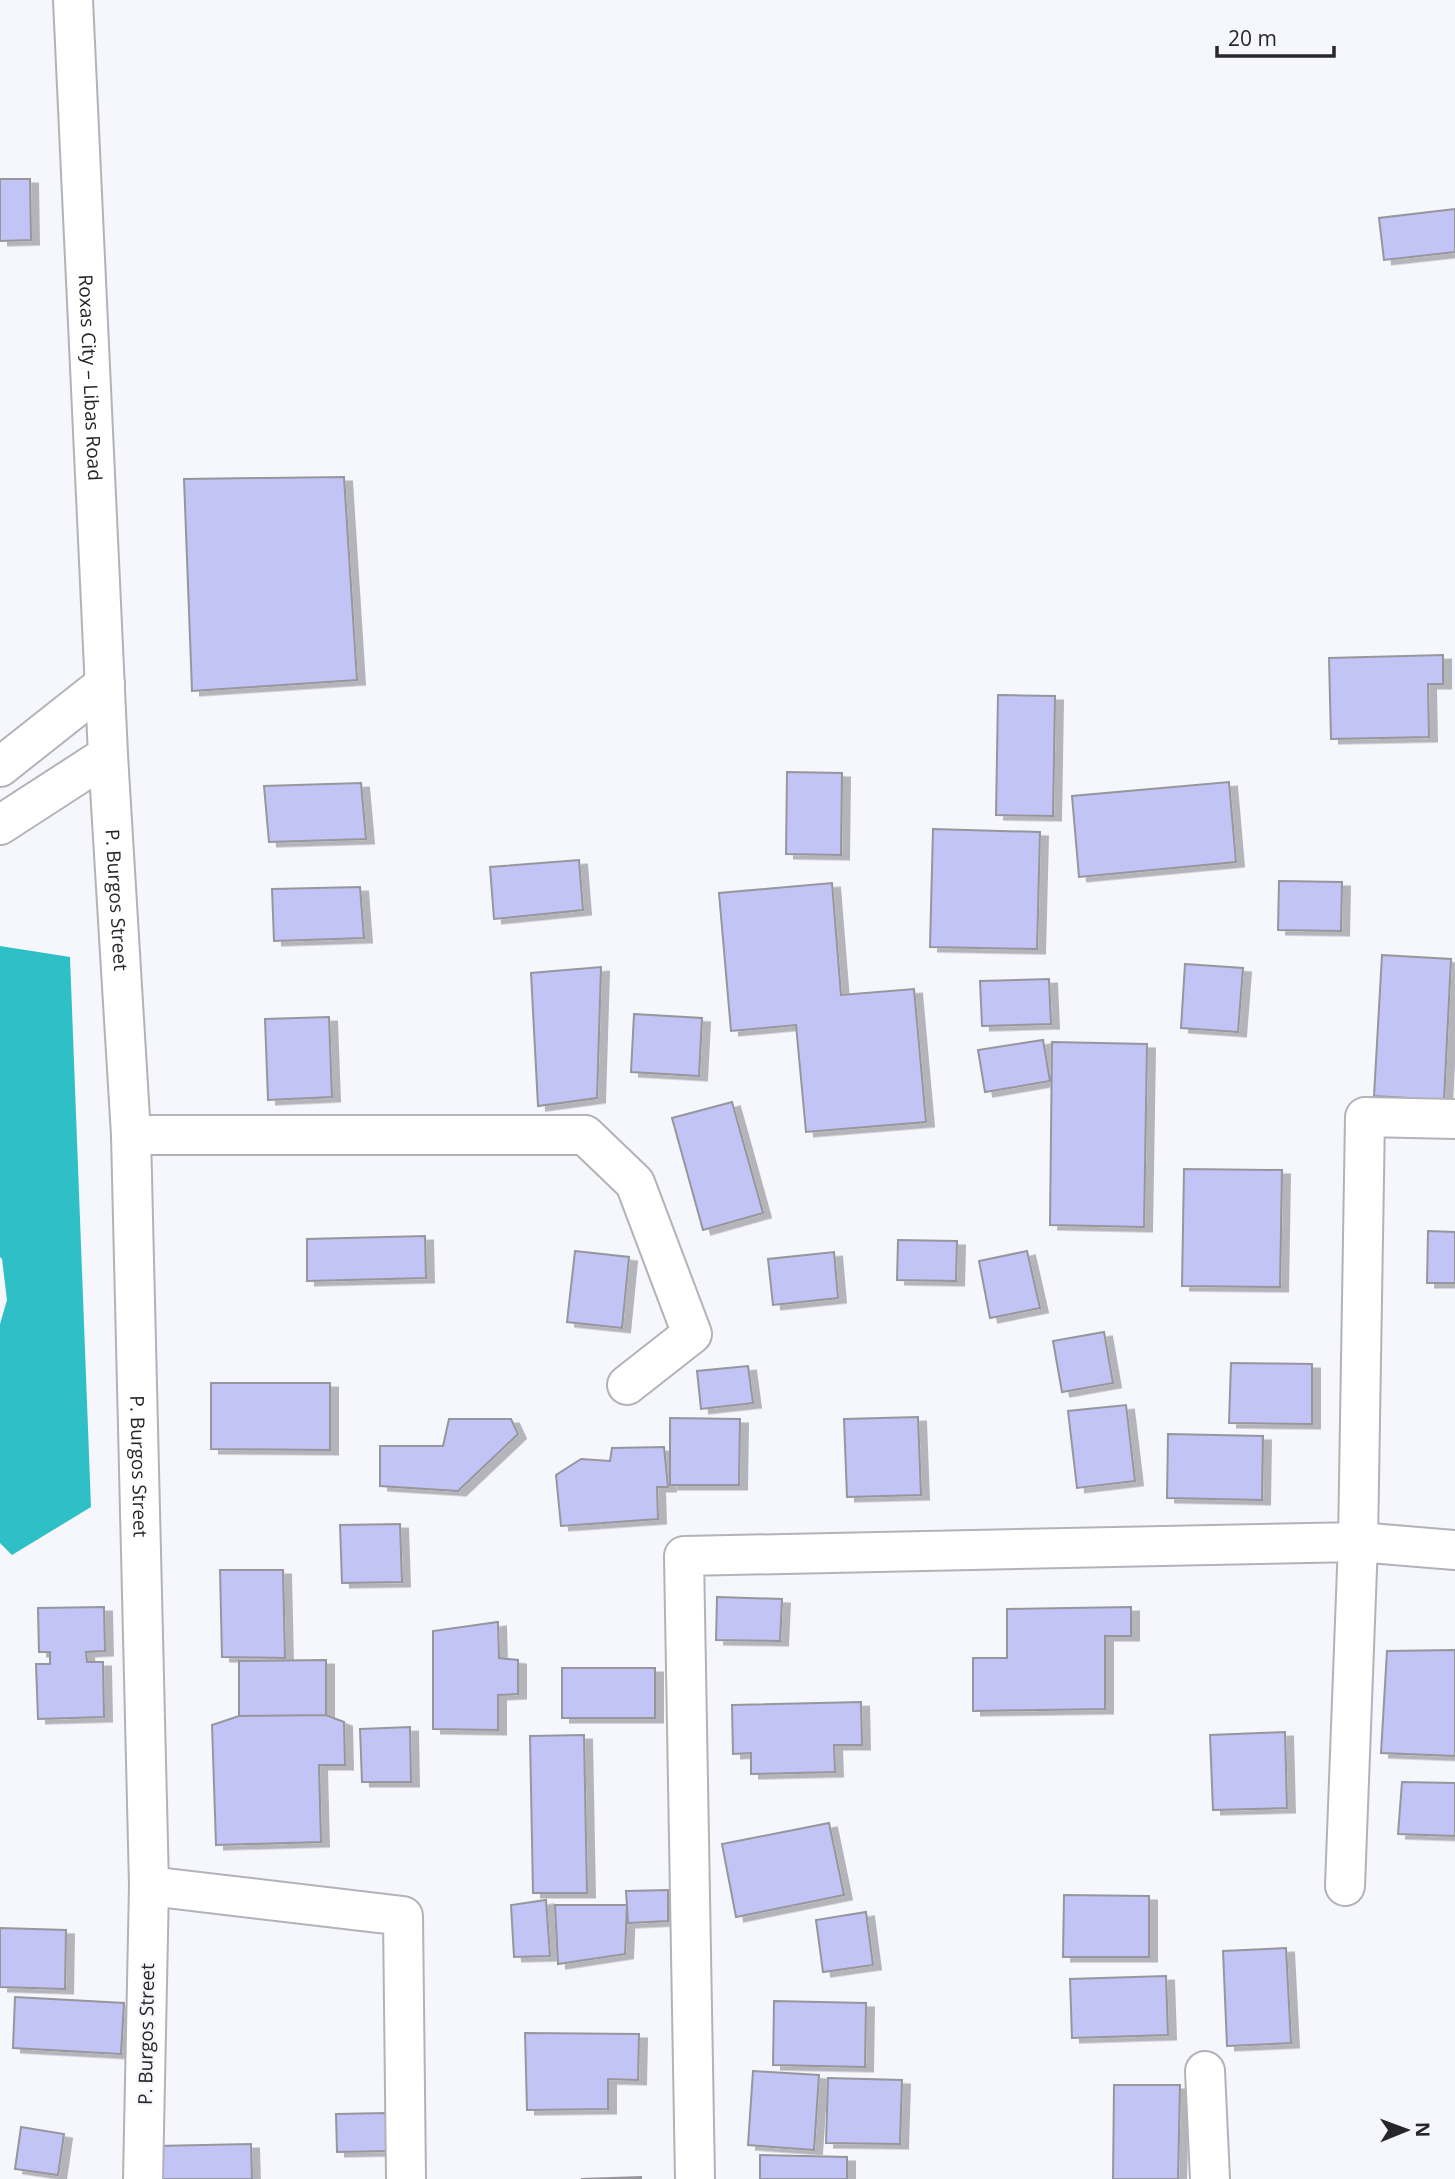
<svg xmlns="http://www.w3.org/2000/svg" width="1455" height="2179" font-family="'Open Sans',sans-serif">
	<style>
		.water { fill: #2ec0c6 }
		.building { fill: #c2c4f6; stroke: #96969c; stroke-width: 2; filter: url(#shadow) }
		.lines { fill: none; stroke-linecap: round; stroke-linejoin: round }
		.street-casing { stroke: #b2b2b8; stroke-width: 42 }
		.secondary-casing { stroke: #b2b2b8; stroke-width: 42 }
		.street { stroke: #fff; stroke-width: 38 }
		.secondary { stroke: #fff; stroke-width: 38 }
		.labels { text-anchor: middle; stroke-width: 5; stroke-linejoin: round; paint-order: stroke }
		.street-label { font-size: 19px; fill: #27272a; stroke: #f6f6fd }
	</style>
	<defs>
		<filter id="shadow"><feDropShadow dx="8" dy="4.5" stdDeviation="0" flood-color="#0004"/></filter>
	</defs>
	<rect width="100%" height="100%" fill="#f6f6fd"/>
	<path class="water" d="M0,946L70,957L91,1507L12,1555L0,1543V1324L7,1300L2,1259L0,1257Z"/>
	<path class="building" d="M0,179H30L31,240L0,241Z
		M1455,209V252L1384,260L1379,218Z
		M344,477L357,680L192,691L184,479Z
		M1443,655V684H1428L1429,737L1331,739L1329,658Z
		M998,695L1055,696L1053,816L996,815Z
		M787,772L842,773L841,855L786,854Z
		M1229,782L1236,862L1079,877L1072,796Z
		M361,783L366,839L269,842L264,786Z
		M933,829L1040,832L1037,949L930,947Z
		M579,860L583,910L494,919L490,867Z
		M1279,881L1342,882L1341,931L1278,930Z
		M832,883L841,995L914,989L926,1122L806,1132L796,1025L731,1031L719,893Z
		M360,887L364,938L274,941L272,889Z
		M1382,955L1451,959L1444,1100L1374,1096Z
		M1185,964L1243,968L1238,1032L1181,1028Z
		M601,967L597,1098L538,1106L531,973Z
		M1049,979L1051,1024L982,1026L980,981Z
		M634,1014L702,1018L699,1076L631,1072Z
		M329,1017L332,1097L268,1100L265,1019Z
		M1043,1040L1050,1081L985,1092L978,1050Z
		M1052,1042L1147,1044L1144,1227L1050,1225Z
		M732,1102L763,1213L703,1230L672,1118Z
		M1184,1169L1282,1170L1280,1287L1182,1286Z
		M1428,1231L1455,1232V1283H1427Z
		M425,1236L426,1278L307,1281V1239Z
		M898,1240L957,1241L956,1281L897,1280Z
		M575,1251L629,1257L622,1328L567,1322Z
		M1027,1251L1040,1308L990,1318L979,1261Z
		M834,1252L838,1298L773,1305L768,1259Z
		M1104,1332L1113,1383L1062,1392L1053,1341Z
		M1231,1363L1312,1364V1424L1229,1423Z
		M748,1366L753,1403L701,1409L697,1371Z
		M211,1383H330V1450L211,1449Z
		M1126,1405L1135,1481L1077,1488L1068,1411Z
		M918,1417L921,1495L847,1497L844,1419Z
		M670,1418L740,1419L739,1485H670Z
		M449,1419H511L518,1434L458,1491L380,1486V1446H443Z
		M1168,1434L1263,1436L1262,1500L1167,1498Z
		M664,1447L668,1487H657L658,1519L561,1526L556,1475L581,1459L610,1461L612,1448Z
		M400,1524L402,1582L342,1583L340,1525Z
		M220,1570H283L285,1658L222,1657Z
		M717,1597L782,1599L780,1641L716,1640Z
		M104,1607L105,1651L86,1652L87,1662H103L104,1717L38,1719L36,1664H50V1652H39L38,1608Z
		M1131,1607V1636H1105V1709L973,1711V1658H1007V1609Z
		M498,1622L499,1658L518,1660V1694L498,1695V1730L433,1729V1631Z
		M1455,1650V1756L1381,1753L1387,1651Z
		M326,1660V1715L239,1716V1661Z
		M562,1668H655V1718H562Z
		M861,1702L862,1745H834L835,1772L751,1774V1753L733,1754L732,1705Z
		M326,1715L344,1722L345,1765H319L321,1842L216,1845L212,1725L239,1716Z
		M410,1727L411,1782H362L360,1729Z
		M1285,1732L1287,1808L1213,1810L1210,1735Z
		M584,1735L587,1893H533L530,1736Z
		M1402,1782L1455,1783V1836L1398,1834Z
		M829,1823L844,1895L736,1917L722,1844Z
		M668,1890V1921L628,1923L626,1891Z
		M1064,1895L1149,1896V1957H1063Z
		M546,1900L550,1956L514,1957L511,1905Z
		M555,1905H627L625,1954L558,1964Z
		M866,1912L873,1965L823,1972L816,1920Z
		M0,1928L66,1930L65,1989L0,1987Z
		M1286,1948L1291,2043L1227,2046L1223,1951Z
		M1166,1976L1168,2035L1072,2038L1070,1979Z
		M15,1997L124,2003L121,2054L13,2048Z
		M774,2001L866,2003L865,2067L773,2065Z
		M525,2033L639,2034L638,2080L608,2079V2109L527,2110Z
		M753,2071L819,2075L814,2150L748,2145Z
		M828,2078L902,2080L900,2144L826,2143Z
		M1114,2085H1180L1178,2179H1113Z
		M386,2113L387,2151L337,2152L336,2114Z
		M21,2127L64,2134L58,2175L15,2169Z
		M251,2144L252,2179H155V2146Z
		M760,2155L847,2157V2179H760Z
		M641,2177V2179H581Z"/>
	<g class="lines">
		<g class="street-casing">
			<path id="street" d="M131,1135H585L635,1183L692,1334L627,1385
				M149,1886L403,1916L406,2179
				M1345,1886L1358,1542L1365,1117L1455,1119
				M1205,2071L1210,2179
				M695,2179L684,1556L1358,1542L1455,1550"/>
		</g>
		<g class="secondary-casing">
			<g id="secondary">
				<path id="s1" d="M73,0L108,755L131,1135L149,1886L143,2179"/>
				<path d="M0,767L105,684"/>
				<path d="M0,825L108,755"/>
			</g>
		</g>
		<use href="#street" class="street"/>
		<use href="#secondary" class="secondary"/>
	</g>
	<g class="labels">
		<g class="street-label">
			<text dy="7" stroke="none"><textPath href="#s1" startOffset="378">Roxas City – Libas Road</textPath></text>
			<text dy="7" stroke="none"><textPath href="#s1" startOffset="901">P. Burgos Street</textPath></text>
			<text dy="7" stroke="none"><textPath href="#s1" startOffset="1468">P. Burgos Street</textPath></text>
			<text transform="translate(146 2034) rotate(-89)" y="7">P. Burgos Street</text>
		</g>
	</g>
	<g transform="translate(1406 2130) rotate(89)" stroke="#f6f6fd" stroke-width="5" paint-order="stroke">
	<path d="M0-5L12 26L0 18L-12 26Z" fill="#27272a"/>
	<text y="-10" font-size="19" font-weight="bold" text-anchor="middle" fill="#27272a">N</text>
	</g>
	<path d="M1217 46v10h117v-10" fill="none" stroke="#27272a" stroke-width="3.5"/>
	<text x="1228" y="46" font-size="21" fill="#27272a" stroke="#f6f6fd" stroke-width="5" paint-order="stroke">20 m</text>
</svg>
